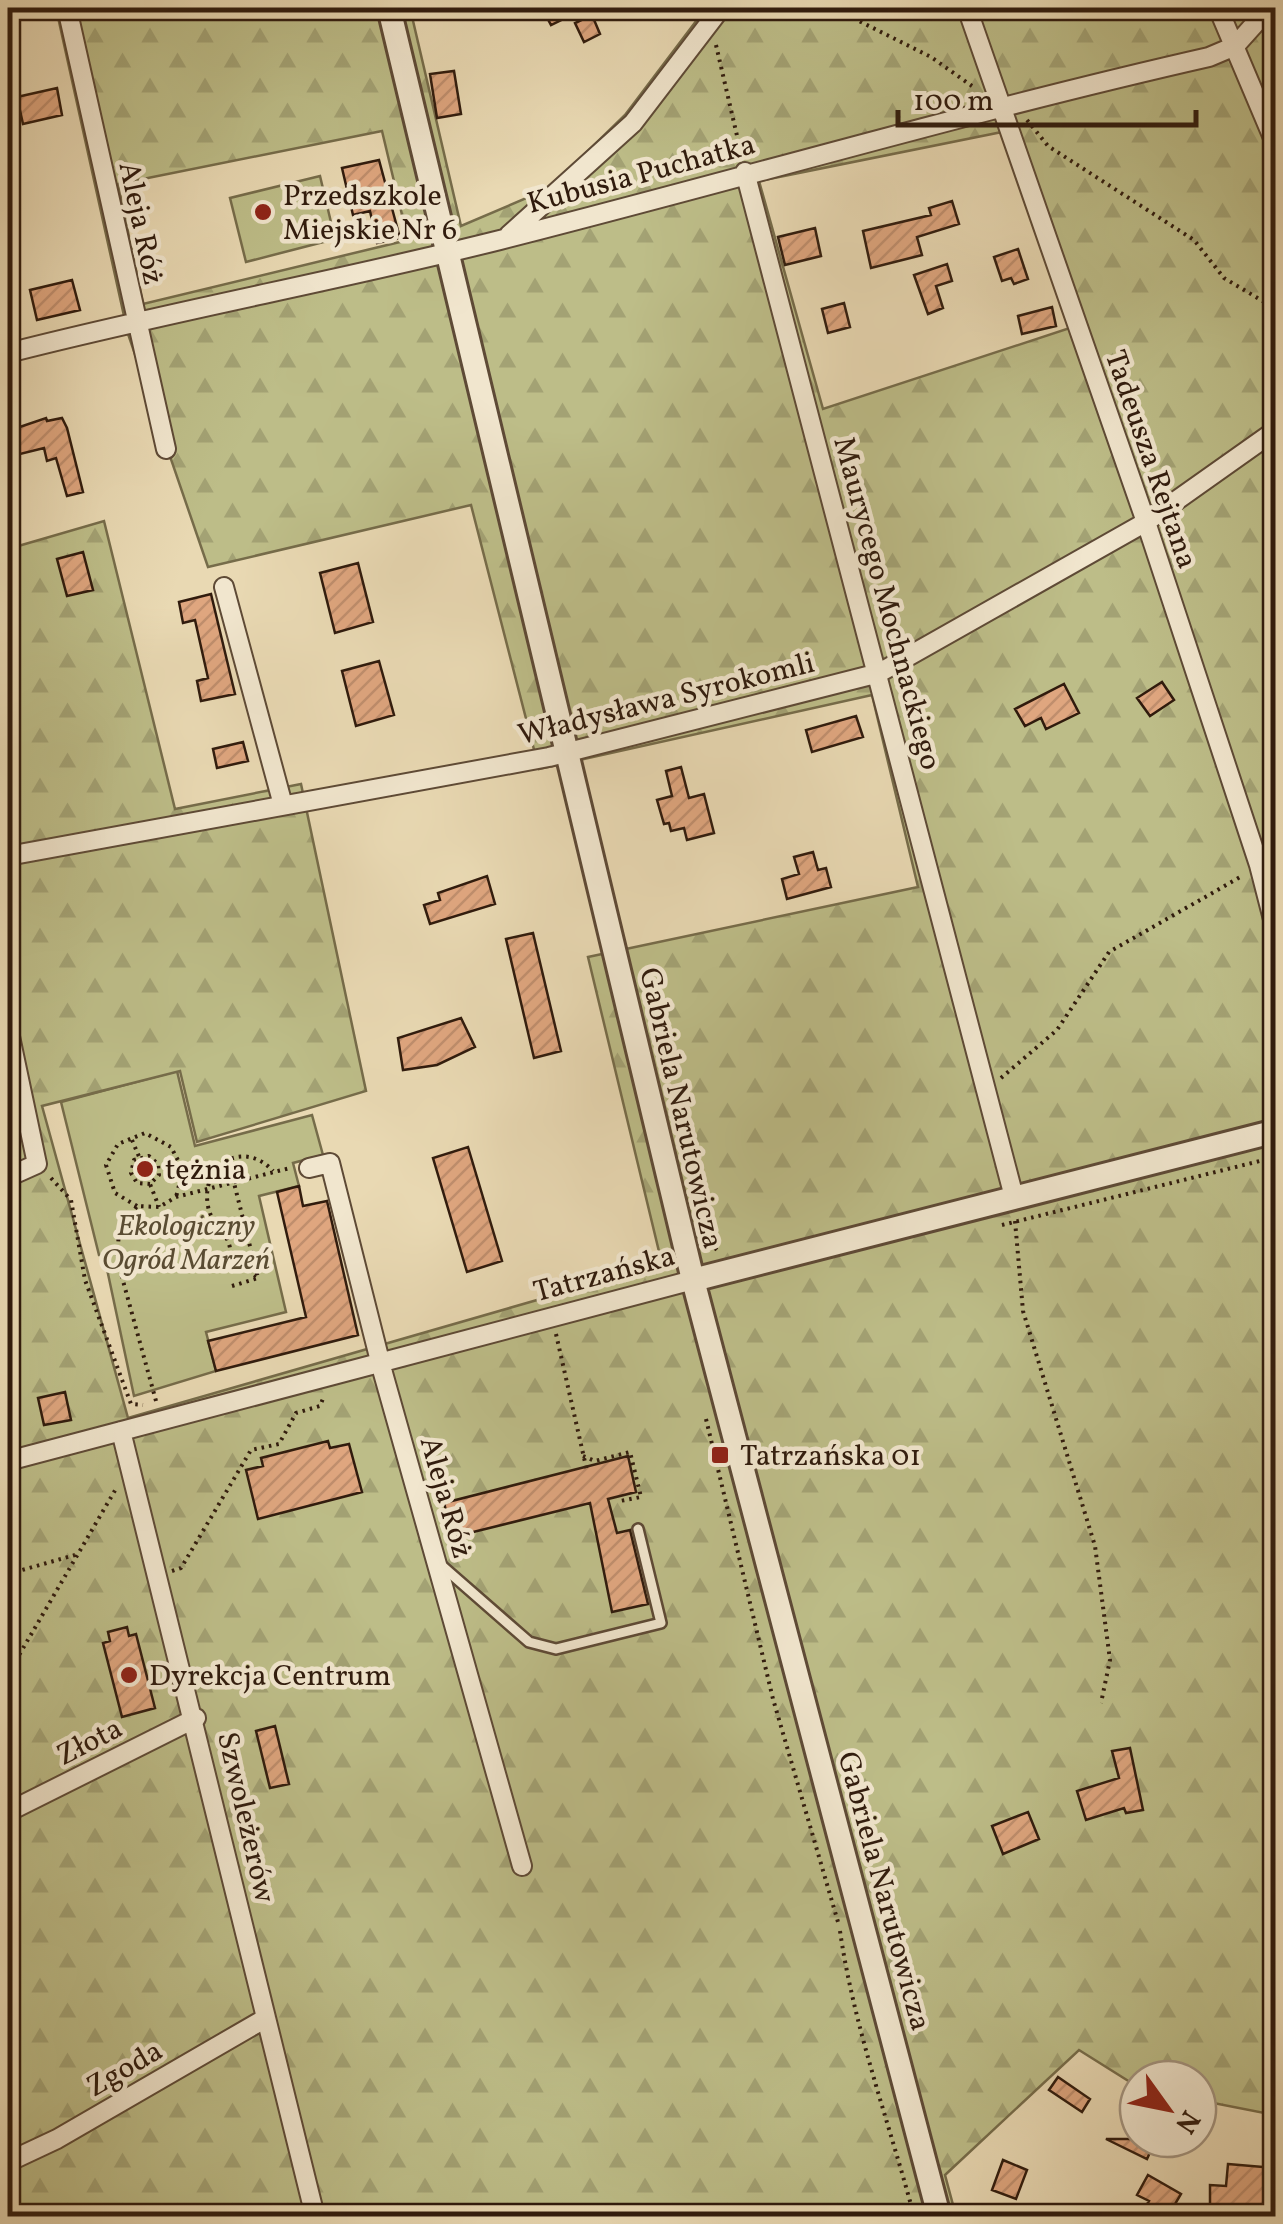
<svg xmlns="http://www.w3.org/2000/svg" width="1283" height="2224" font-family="Vollkorn,serif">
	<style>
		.green { fill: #bdbd88; stroke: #766c4a; stroke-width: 2.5 }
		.forest { fill: url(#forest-firs); stroke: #766c4a; stroke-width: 2.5; fill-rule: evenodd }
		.building { fill: url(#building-hatch); stroke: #301b0d; stroke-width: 2.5 }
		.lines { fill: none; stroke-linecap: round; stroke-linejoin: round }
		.service-casing { stroke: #5e4a36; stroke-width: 14 }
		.minor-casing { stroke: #5e4a36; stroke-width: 22 }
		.tertiary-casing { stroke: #5e4a36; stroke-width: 28 }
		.path { stroke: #301b0d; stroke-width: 4; stroke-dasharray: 2.5 5; stroke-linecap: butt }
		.service { stroke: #f1e6ce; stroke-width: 9 }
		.minor { stroke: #f1e6ce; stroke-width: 18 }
		.tertiary { stroke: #f1e6ce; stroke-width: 22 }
		.poi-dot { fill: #8f2418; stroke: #f1e6ce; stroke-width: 4 }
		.labels { text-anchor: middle; stroke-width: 9; stroke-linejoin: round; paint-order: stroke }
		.street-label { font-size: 30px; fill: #301b0d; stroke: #f1e6ce }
		.poi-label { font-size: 30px; fill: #301b0d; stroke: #f1e6ce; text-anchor: start }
		.park-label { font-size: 30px; font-style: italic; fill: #5a4c32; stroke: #f1e6ce }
	</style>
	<defs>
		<pattern id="forest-firs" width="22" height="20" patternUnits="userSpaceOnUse" patternTransform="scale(2.5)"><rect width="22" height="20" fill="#bdbd88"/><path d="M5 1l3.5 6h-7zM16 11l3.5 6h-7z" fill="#a3a274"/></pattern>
		<pattern id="building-hatch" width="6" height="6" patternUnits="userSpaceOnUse" patternTransform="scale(2.5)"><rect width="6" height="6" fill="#dfa67f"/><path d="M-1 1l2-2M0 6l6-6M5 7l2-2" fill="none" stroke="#c08e6d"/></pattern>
	</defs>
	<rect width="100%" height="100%" fill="#e9d9b3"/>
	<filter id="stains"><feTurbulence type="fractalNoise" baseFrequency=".002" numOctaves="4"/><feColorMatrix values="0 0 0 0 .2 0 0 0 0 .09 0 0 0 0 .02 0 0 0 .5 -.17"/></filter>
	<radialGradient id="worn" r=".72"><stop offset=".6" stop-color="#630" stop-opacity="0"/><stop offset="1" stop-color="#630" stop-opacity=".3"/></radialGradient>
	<path class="green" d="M320,176L335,239L246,262L230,198Z
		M177,1071L195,1146L312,1115L323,1155L293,1163L299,1186L259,1196L286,1312L206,1332L216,1371L134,1396L104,1255H99L61,1102Z"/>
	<path class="forest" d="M56,8H410L461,226L550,188L625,115L706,8H1275V2115L1198,2100V2079H1138V2087L1079,2050L945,2175L956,2216H8V549L104,521L175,809L301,784L366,1091L197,1142L180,1071L42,1106L128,1418L662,1264L588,957L918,887L872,695L539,769L471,505L208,567L128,334ZM382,131L408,240L143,304L118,184ZM1002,132L1070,328L823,409L759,181Z"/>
	<path class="building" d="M542,8H586L551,25Z
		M592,15L600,34L584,42L575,23Z
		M454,71L461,114L437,118L430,74Z
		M57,88L62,115L23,124L17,97Z
		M379,160L400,238L377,243L370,211L353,215L342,168Z
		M952,201L959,224L917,237L922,255L871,268L863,231L931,215L929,208Z
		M815,228L821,256L785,265L778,237Z
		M1018,249L1028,279L1014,284L1011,278L1002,281L994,257Z
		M947,264L952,281L936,286L943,308L928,314L914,275Z
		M72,280L80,310L37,320L30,290Z
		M844,303L850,327L828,333L822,309Z
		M1052,307L1056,326L1022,334L1018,316Z
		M46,418L47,421L62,418L67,428L83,492L67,496L56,458L47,461L44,448L8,457V431Z
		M83,552L93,590L67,596L57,559Z
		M358,563L373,622L335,633L320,573Z
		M211,594L235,694L201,701L197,681L208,678L195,620L183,623L179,602Z
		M379,661L394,715L356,726L342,671Z
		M1162,682L1174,700L1150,716L1137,698Z
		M1064,684L1079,713L1046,729L1041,718L1025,726L1015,709Z
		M856,716L863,737L812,752L806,730Z
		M243,742L248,761L217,768L213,749Z
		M681,767L689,798L704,794L714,833L687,840L684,828L671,831L669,823L664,824L657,800L672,796L666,771Z
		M813,852L818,870L826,868L831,887L787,899L782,879L799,874L794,857Z
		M487,876L495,904L430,924L424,905L440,900L438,893Z
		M533,933L561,1051L534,1058L506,939Z
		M461,1018L475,1047L437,1065L403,1070L398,1038Z
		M468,1147L502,1261L467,1272L433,1158Z
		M299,1186L303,1206L327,1201L358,1335L216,1371L208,1341L306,1317L277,1192Z
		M65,1392L71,1420L44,1425L38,1398Z
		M328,1441L330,1448L349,1444L362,1492L258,1519L246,1470L263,1466L261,1458Z
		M628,1456L636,1492L608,1499L617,1533L630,1530L648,1604L612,1612L590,1503L453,1537L444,1503Z
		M127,1627L129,1636L136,1634L155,1708L122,1717L103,1643L110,1641L108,1632Z
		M275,1726L289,1784L270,1788L256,1731Z
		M1130,1748L1143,1810L1126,1813L1124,1808L1086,1820L1077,1791L1119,1778L1112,1751Z
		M1028,1812L1039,1839L1003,1854L992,1826Z
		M1058,2077L1090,2099L1082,2112L1049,2090Z
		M1106,2139H1156L1147,2159Z
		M1003,2160L1027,2170L1016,2199L992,2190Z
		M1228,2164L1276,2168V2216L1210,2208V2185L1226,2186Z
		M1148,2175L1181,2194L1168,2216H1140L1149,2201L1137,2195Z"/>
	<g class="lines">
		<g class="service-casing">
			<path id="service" d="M442,1566L529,1642L556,1649L661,1623L638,1529"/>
		</g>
		<g class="minor-casing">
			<path id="minor" d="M67,8L166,449
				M967,8L1146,522L1259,865L1276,931
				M1218,8L1276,145
				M745,172L1014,1197
				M509,235L633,123L721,8
				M8,353C171,311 337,281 500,240C737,180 971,111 1209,57L1235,46L1269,8
				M224,587L283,805
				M8,856L549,757L879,673L1146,522L1276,430
				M8,1027L37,1164L8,1177
				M309,1168L330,1163L383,1373L522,1866
				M121,1431L315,2216
				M8,1461L693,1280
				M8,1812L196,1718
				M8,2162L57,2139L266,2018"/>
		</g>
		<g class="tertiary-casing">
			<path id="tertiary" d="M389,8L693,1280L939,2216
				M693,1280L1276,1131"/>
		</g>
		<path class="path" d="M833,8L931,57L972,86
			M716,45L741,153
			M1027,120L1048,146L1194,240L1224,278L1276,309
			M1001,1078L1057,1030L1109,952L1242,876
			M132,1140L140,1159
			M51,1178L71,1200L85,1280L131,1404L143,1405
			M150,1184L137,1183L131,1173L134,1160L149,1156L158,1164L159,1175L150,1184L159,1207
			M137,1206L115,1193L106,1165L118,1144L145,1133L171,1147L183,1170L176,1197
			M1015,1221L1023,1311L1095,1546L1110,1660L1101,1703
			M1002,1225L1276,1157
			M704,1238L717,1250
			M231,1256L258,1278
			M210,1260L231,1256C230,1230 211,1226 208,1206C200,1164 244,1139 273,1171
			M232,1286L258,1278L234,1183
			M556,1334L587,1471
			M156,1401L117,1259L119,1232L137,1206L159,1207L176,1197L290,1168
			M706,1419L773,1699L838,1922
			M583,1456L595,1461L630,1452L641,1497L620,1501
			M172,1571L181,1568L251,1450L279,1444L296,1413L320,1406L324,1396
			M8,1574L75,1555
			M8,1674L117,1487
			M840,1931C854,2028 889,2122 914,2216"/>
		<use href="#service" class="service"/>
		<use href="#minor" class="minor"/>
		<use href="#tertiary" class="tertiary"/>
	</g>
	<g class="poi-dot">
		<circle cx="263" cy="212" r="10"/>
		<circle cx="145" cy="1169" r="10"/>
		<rect x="710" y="1445" width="20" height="20" rx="5"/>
		<circle cx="129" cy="1675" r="10"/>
	</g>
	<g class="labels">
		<g class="street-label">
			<text transform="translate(641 173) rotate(-15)" y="10">Kubusia Puchatka</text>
			<text transform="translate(142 223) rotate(78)" y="10">Aleja Róż</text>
			<text transform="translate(1152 459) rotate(71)" y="10">Tadeusza Rejtana</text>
			<text transform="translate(888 603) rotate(75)" y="10">Maurycego Mochnackiego</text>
			<text transform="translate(666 698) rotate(-14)" y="10">Władysława Syrokomli</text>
			<text transform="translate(682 1108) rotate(77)" y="10">Gabriela Narutowicza</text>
			<text transform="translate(604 1273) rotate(-15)" y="10">Tatrzańska</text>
			<text transform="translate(447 1497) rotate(74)" y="10">Aleja Róż</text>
			<text transform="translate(89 1741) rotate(-27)" y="10">Złota</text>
			<text transform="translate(247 1817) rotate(77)" y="10">Szwoleżerów</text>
			<text transform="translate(885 1891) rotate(75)" y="10">Gabriela Narutowicza</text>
			<text transform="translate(124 2068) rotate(-30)" y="10">Zgoda</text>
		</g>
		<g class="poi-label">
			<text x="283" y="205">Przedszkole<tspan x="283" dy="34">Miejskie Nr 6</tspan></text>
			<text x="165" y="1179">tężnia</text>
			<text x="740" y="1465">Tatrzańska 01</text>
			<text x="149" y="1685">Dyrekcja Centrum</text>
		</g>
		<g class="park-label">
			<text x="186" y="1235">Ekologiczny<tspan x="186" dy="34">Ogród Marzeń</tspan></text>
		</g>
	</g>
	<rect width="1283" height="2224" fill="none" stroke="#e9d9b3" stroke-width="40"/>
	<rect x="10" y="10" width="1263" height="2204" fill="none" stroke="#301b0d" stroke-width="5"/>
	<rect x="20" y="20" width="1243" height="2184" fill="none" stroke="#301b0d" stroke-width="2.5"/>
	<g transform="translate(1168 2109) rotate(123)"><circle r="48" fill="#f1e6ce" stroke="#a49581" stroke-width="2.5"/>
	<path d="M0-8L18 38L0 25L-18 38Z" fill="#8f2418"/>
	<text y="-15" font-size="28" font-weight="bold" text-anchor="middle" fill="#301b0d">N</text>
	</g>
	<path d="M898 110v15h298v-15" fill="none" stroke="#301b0d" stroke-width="5"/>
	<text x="913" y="110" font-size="30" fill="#301b0d" stroke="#f1e6ce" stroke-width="8" paint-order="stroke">100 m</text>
	<rect width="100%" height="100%" filter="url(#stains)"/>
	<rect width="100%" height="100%" fill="url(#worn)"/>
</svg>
